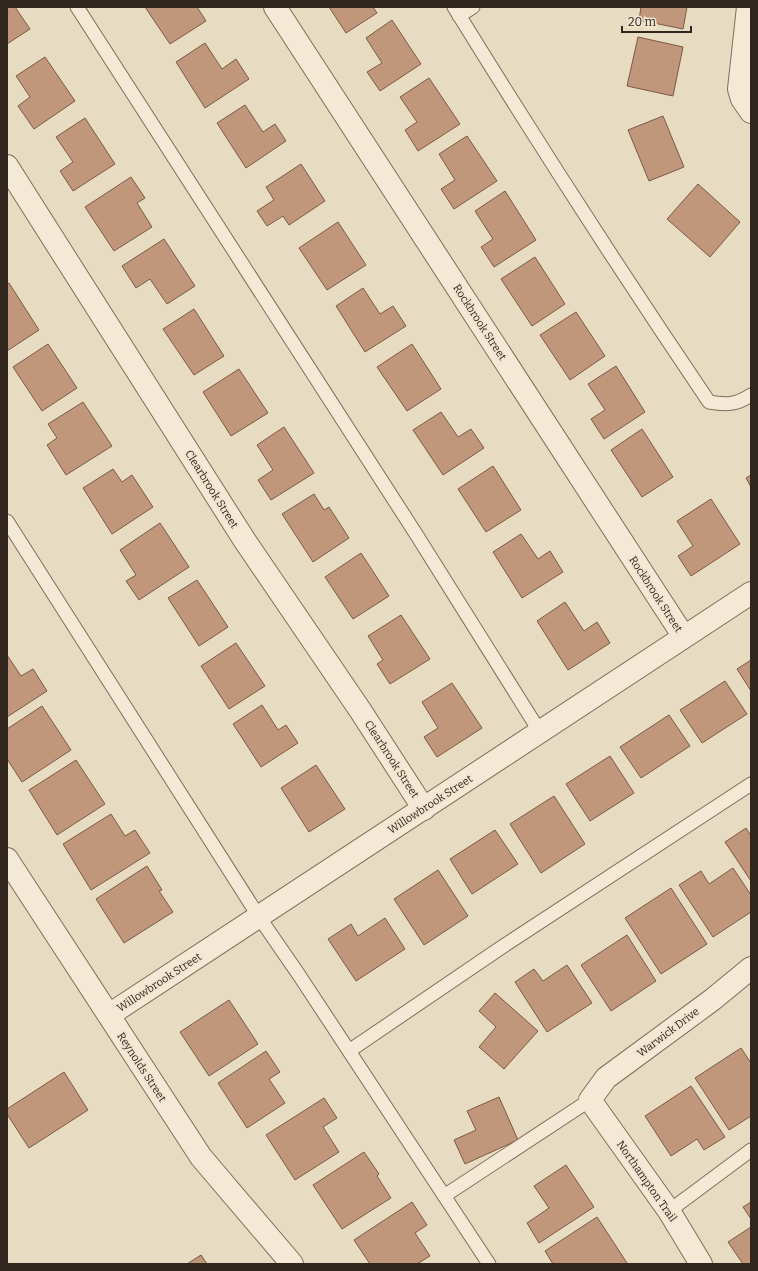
<svg xmlns="http://www.w3.org/2000/svg" width="758" height="1271" font-family="Bitter,serif">
	<style>
		.building { fill: #c1977c; stroke: #7b5944 }
		.lines { fill: none; stroke-linecap: round; stroke-linejoin: round }
		.service-casing { stroke: #7f6d5b; stroke-width: 15 }
		.minor-casing { stroke: #7f6d5b; stroke-width: 24 }
		.service { stroke: #f3e9d4; stroke-width: 13 }
		.minor { stroke: #f3e9d4; stroke-width: 22 }
		.labels { text-anchor: middle; stroke-width: 4; stroke-linejoin: round; paint-order: stroke }
		.street-label { font-size: 11px; fill: #30261e; stroke: #f0e6d0 }
	</style>
	<rect width="100%" height="100%" fill="#e7dbc2"/>
	<path class="building" d="M7,7H15L30,29L7,44Z
		M145,7H197L206,21L170,44Z
		M329,7H373L377,13L346,33Z
		M641,7H687L683,29L639,20Z
		M392,20L421,64L380,91L367,72L382,63L366,38Z
		M638,37L683,47L673,96L627,86Z
		M205,43L222,69L236,59L249,79L205,108L176,62Z
		M45,57L75,101L34,129L18,106L30,97L16,76Z
		M429,78L460,124L418,151L405,130L417,122L400,97Z
		M245,105L263,132L275,124L286,141L246,168L217,123Z
		M663,116L684,167L649,181L628,130Z
		M85,118L115,164L73,191L60,171L73,162L56,137Z
		M467,136L497,181L454,209L441,189L455,180L439,154Z
		M301,164L325,201L289,225L283,216L267,226L257,211L274,200L266,187Z
		M131,177L145,198L137,203L152,227L114,251L85,207Z
		M698,184L740,222L710,257L667,219Z
		M505,191L536,240L494,267L481,247L493,239L475,211Z
		M338,222L366,265L327,290L299,248Z
		M164,239L195,286L167,304L150,279L136,288L122,266Z
		M535,257L565,304L532,326L501,279Z
		M9,283L39,330L7,351V284Z
		M363,288L380,314L393,306L406,326L365,352L336,306Z
		M194,309L224,356L194,375L163,329Z
		M576,312L605,356L570,380L540,335Z
		M48,344L77,388L42,411L13,367Z
		M412,344L441,389L407,411L377,367Z
		M616,366L645,412L604,439L591,419L605,410L588,384Z
		M239,369L268,413L231,436L203,392Z
		M83,402L112,446L66,475L47,445L57,438L48,424Z
		M441,412L458,437L471,429L484,448L443,475L413,430Z
		M284,427L314,473L271,500L258,480L273,470L257,445Z
		M642,429L673,477L642,497L611,450Z
		M493,466L521,510L486,532L458,489Z
		M113,469L122,482L132,475L153,507L112,534L83,488Z
		M751,475V487L746,478Z
		M314,494L324,510L329,507L349,538L313,562L282,514Z
		M711,499L740,544L691,576L678,556L693,546L677,521Z
		M160,523L189,567L139,600L126,581L136,575L120,550Z
		M521,534L538,559L550,551L563,572L522,598L493,552Z
		M361,553L389,596L353,619L325,577Z
		M197,580L228,627L199,646L168,598Z
		M565,602L584,631L597,622L610,643L568,670L537,621Z
		M401,615L430,659L390,684L377,664L383,660L368,636Z
		M236,643L265,686L229,709L201,666Z
		M7,655L21,676L33,669L47,691L7,717Z
		M751,660V691L737,669Z
		M725,681L747,714L702,743L680,710Z
		M452,683L482,728L437,757L424,737L438,728L422,702Z
		M262,705L278,730L286,725L298,743L261,767L233,724Z
		M42,706L71,750L22,782L7,759V729Z
		M669,715L690,746L641,778L620,747Z
		M610,756L634,793L590,821L566,784Z
		M76,760L105,804L57,835L29,790Z
		M316,765L345,809L309,832L281,788Z
		M554,796L585,844L541,873L510,824Z
		M111,814L125,836L135,830L150,853L91,890L63,844Z
		M746,828L751,836V881L725,842Z
		M495,830L518,864L472,894L450,859Z
		M147,866L162,890L159,891L173,912L124,943L96,899Z
		M733,868L751,895V912L713,937L679,885L701,871L709,884Z
		M438,870L468,916L424,945L394,899Z
		M671,888L707,944L661,974L625,918Z
		M385,918L405,949L356,981L328,939L351,924L358,936Z
		M627,935L656,981L611,1011L581,965Z
		M567,965L592,1003L547,1032L515,982L534,969L543,981Z
		M495,993L538,1031L504,1069L479,1047L496,1027L479,1011Z
		M229,1000L258,1044L209,1076L180,1032Z
		M741,1048L751,1063V1116L729,1130L695,1078Z
		M266,1051L280,1072L269,1079L285,1103L247,1128L218,1083Z
		M64,1072L88,1110L29,1148L7,1114V1109Z
		M691,1086L725,1137L704,1150L697,1139L671,1156L645,1116Z
		M499,1097L518,1140L465,1164L454,1140L476,1130L467,1111Z
		M324,1098L337,1118L323,1127L339,1152L295,1180L266,1135Z
		M364,1152L379,1174L377,1176L391,1198L342,1229L313,1185Z
		M566,1165L594,1207L539,1243L527,1223L549,1208L534,1186Z
		M412,1202L427,1225L415,1233L430,1256L417,1264H370L354,1240Z
		M751,1202V1219L743,1207Z
		M597,1217L627,1263L625,1264H553L545,1251Z
		M751,1227V1264H743L728,1242Z
		M201,1255L207,1264H187Z"/>
	<g class="lines">
		<g class="service-casing">
			<path id="service" d="M77,7L416,534L540,732
				M454,7C536,140 621,272 709,402C726,405 736,405 751,395
				M459,16L473,7
				M7,521L259,917L299,975L489,1264
				M349,1051L502,947L751,784
				M444,1196L590,1100
				M669,1211L751,1150"/>
		</g>
		<g class="minor-casing">
			<path id="minor" d="M275,7L684,637
				M748,7L739,89L742,99L751,112
				M7,166L245,541L360,710L424,809
				M7,859L201,1157L292,1264
				M109,1015L751,593
				M701,1264L669,1211L590,1100L606,1078L712,1000L751,968"/>
		</g>
		<use href="#service" class="service"/>
		<use href="#minor" class="minor"/>
	</g>
	<g class="labels">
		<g class="street-label">
			<text transform="translate(480 322) rotate(57)" y="4">Rockbrook Street</text>
			<text transform="translate(212 489) rotate(58)" y="4">Clearbrook Street</text>
			<text transform="translate(656 594) rotate(57)" y="4">Rockbrook Street</text>
			<text transform="translate(392 759) rotate(57)" y="4">Clearbrook Street</text>
			<text transform="translate(430 804) rotate(-33)" y="4">Willowbrook Street</text>
			<text transform="translate(159 982) rotate(-33)" y="4">Willowbrook Street</text>
			<text transform="translate(668 1032) rotate(-37)" y="4">Warwick Drive</text>
			<text transform="translate(142 1067) rotate(57)" y="4">Reynolds Street</text>
			<text transform="translate(647 1181) rotate(55)" y="4">Northampton Trail</text>
		</g>
	</g>
	<rect width="758" height="1271" fill="none" stroke="#30261e" stroke-width="16"/>
	<path d="M622 26v6h69v-6" fill="none" stroke="#30261e" stroke-width="2"/>
	<text x="628" y="26" font-size="12" fill="#30261e" stroke="#f0e6d0" stroke-width="3" paint-order="stroke">20 m</text>
</svg>
